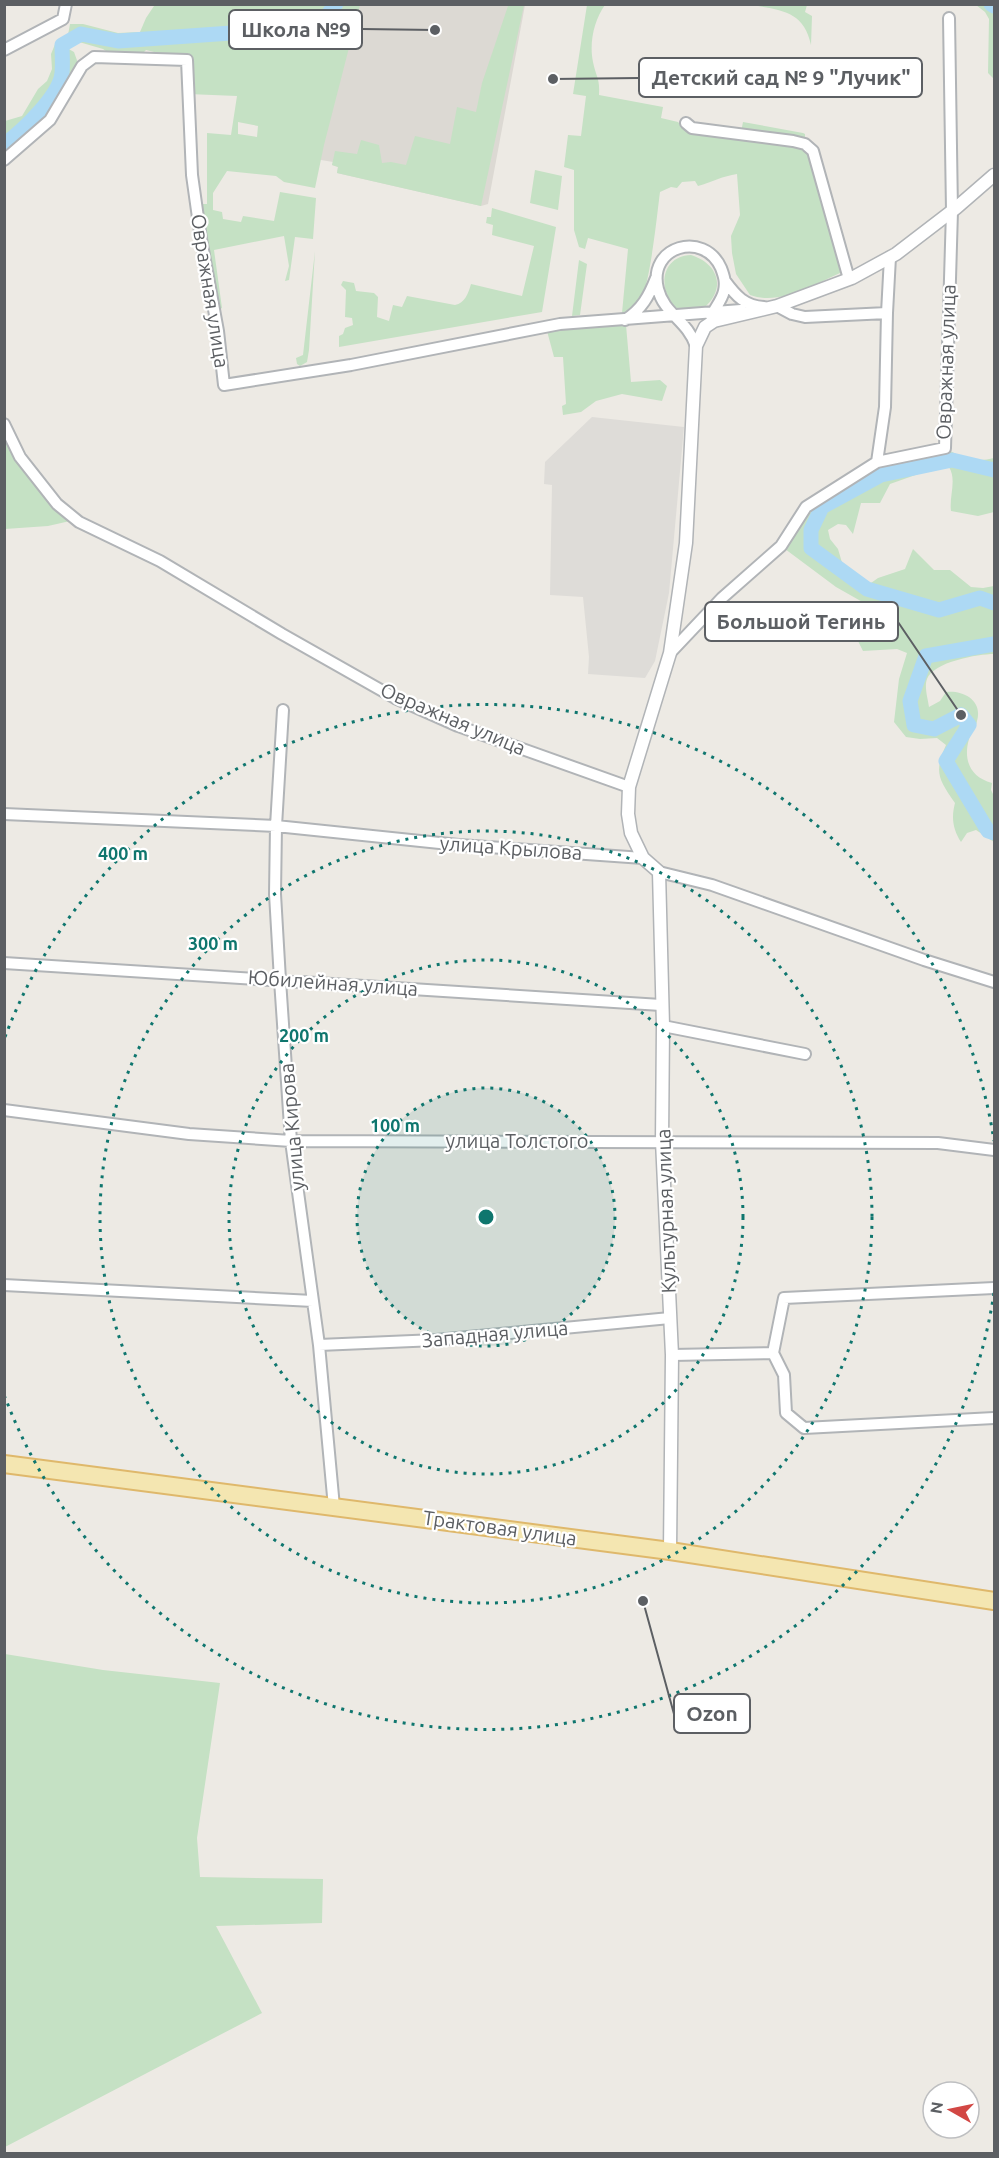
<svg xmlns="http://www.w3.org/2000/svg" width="999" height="2158" font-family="Ubuntu,sans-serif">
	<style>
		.industrial { fill: #dedcd8 }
		.education { fill: #dcd9d3 }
		.green { fill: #c5e1c4; fill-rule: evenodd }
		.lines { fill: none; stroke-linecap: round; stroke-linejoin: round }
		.river { stroke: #add9f4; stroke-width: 15 }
		.minor-casing { stroke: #b1b4b7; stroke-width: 14 }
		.tertiary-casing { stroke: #b1b4b7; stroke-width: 15 }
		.primary-casing { stroke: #dfb86b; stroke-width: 20 }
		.minor { stroke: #fff; stroke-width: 10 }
		.tertiary { stroke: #fff; stroke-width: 12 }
		.primary { stroke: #f4e6b1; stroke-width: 16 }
		.ring { fill: none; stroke: #0f766e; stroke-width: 3; stroke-dasharray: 3 6 }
		.labels { text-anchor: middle; stroke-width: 4.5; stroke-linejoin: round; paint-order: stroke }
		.street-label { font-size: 20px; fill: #5c5f63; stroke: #fff }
		.centre { fill: #0f766e; stroke: #fff; stroke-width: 3 }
		.ring-label { font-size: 18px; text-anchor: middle; font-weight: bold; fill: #0f766e; stroke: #fff; stroke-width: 4.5; stroke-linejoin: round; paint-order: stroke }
		.leader { fill: none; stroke: #5c5f63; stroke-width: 2 }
		.callout-dot { fill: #5c5f63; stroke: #fff; stroke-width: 2 }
		.callout { fill: #fff; stroke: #5c5f63; stroke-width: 2 }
		.callout-label { font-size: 21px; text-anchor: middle; font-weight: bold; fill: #5c5f63 }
	</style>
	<rect width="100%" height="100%" fill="#edeae4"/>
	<path class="industrial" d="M592,417L684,427L669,593L655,661L645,678L588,674L589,657L583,597L550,595L552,485L544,484L545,462Z"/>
	<path class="education" d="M354,5H525L488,204L481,206L337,173L338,167L332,165L333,162L321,160L258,65Z"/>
	<path class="green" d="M163,5H360L324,145L315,188L284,182L276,176L227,171L213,193V210L222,212L223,219L241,222L243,216L274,221L280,192L316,198L313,239L295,237L289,280L285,281L289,266L284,236L214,250L222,308L216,312L199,204H207V133L231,135L237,96L188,94L187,60L146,50L138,58H116L103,49L79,42L68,35L70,24H83L118,33L140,32L146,18L154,6ZM238,122L258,126L257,137L238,134Z
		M506,5H524L481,206L337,173L338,167L332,165L335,151L357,154L361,140L379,145L382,163L391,162L406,165L415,136L450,144L457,107L476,112L482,83L508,6Z
		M587,5H605C594,20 589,43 593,62C596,77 600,78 599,95L663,107L661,118L678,122L687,132L797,144L810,152L842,272C815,284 780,306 750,295L736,274L732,253L731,236L740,215L737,174C723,176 712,182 698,186L695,181L682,182L677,188L671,187L660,192C657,215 650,288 639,304C635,309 628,311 622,313L628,249L588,238L585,249L579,247L574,230V170L564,167L568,135L581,136L586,96L573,94Z
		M752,5H807L805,12L812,16L811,45C804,11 781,10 752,5Z
		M976,5H994V79L988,73L989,19L985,12Z
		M56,42L74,52L79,66L66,90L42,113L43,122L5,157V121L22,116L38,89L47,81L52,69L51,54Z
		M743,122L803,133L805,134V142L741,132Z
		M535,170L562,176L558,210L530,203Z
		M492,208L556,227L542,312L339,347V336L343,334L345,328L353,325L352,318L345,317L346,290L341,285L343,281L354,283L356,291L374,293L378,297L377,317L389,321L393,305L402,307L407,296L455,305C465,303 468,294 471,284L522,296L534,246L492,235L493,225L486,223L487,217H491Z
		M315,251L309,350L307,362L300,366L297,364L296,358L303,355Z
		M691,255C717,263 727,287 705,307L679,310C657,294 659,256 691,255Z
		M579,260L587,264L580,315L572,316Z
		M626,325L631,382L660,380L667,386L662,401L622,394L596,401L581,412L563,415L562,406L566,404L563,357H554L547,331Z
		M4,433C23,467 40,496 70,521L48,526L5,529Z
		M945,448C962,458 976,463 994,458V512L978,516L951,511C949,496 957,480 949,467H938L890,484L880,503H861L853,534L846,525L838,524L828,530L830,539L838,549L843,566L858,579L871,583L878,578L905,569L913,549L934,570H950L971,587L983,588L994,586V654C978,654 933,662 927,679C924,687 928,699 929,707L940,701L946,692C963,690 983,700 977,721C976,727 971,732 969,739C963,760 970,777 992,783L991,790L994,796V842L976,830L967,833L961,842C953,829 951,818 955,803C938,779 934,772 946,745L937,738L920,739L906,737L894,722L899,679L907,653L897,649L863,651L856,637L853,623L857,617L874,610L866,604L836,587L781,546L804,510L877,462Z
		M5,1654L103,1670L220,1683L197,1838L200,1877L323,1879L322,1923L216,1926L262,2013L5,2147Z"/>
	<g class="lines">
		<path class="river" d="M991,4L994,6
			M4,145C22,131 60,96 62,73C63,64 62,54 62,45L81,34L118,41L318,27L336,4
			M994,470L952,460L881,475L822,507L811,530V548L867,589L939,610L980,598L994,603
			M994,644L926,656L910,701L914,725L934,729L961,715L969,725L946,761L988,831L994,833"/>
		<g class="minor-casing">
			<path id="minor" d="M4,50L63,19L66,4
				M686,123L692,128L793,141L805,144L813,151L849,279
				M4,160L50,120L82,66L94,57L187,60L192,175L201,239L218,331L224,385L351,365L560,324L741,310
				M725,281C736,296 745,306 764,307
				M777,306L792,314L805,317L887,313
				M625,320C642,309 649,296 656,278
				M696,346C687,320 664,314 658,289C647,246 704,230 721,268C724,276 726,282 724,291C722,300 715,308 711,316
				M4,424L20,457L57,504L79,522L160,561L282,634L395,698L458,726L629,787
				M877,462L885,407L887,313L890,257
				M670,653L722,598L781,546L806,507L877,462L945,448L952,211L949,18
				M283,710L276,826L275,894L280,980L291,1141L319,1345L334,1507
				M4,814L276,826L459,845L643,858
				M659,872L712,885L924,960L994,982
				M4,963L661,1005
				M663,1026L805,1054
				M4,1110L189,1134L291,1141L938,1143L994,1150
				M4,1285L313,1301
				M319,1345L436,1340L670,1318
				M773,1353L784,1375L786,1413L804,1428L994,1418
				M672,1355L773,1353L784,1298L994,1288"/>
		</g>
		<g class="tertiary-casing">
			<path id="tertiary" d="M670,1551L672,1355L662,1141L663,1026L659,872L643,858L631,833L628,814L629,787L670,653L686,543L696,346L705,327L714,321L777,306L852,278L896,254L956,208L994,175"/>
		</g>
		<g class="primary-casing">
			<path id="primary" d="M4,1464L670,1551L994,1601"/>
		</g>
		<use href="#minor" class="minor"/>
		<use href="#tertiary" class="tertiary"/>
		<use href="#primary" class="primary"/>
	</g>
	<circle cx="486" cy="1217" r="129" fill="#0f766e" fill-opacity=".12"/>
	<g class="ring">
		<circle cx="486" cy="1217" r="129"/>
		<circle cx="486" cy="1217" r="257"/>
		<circle cx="486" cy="1217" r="386"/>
		<path d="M994 1293A514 514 0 0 1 5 1397M5 1037A514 514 0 0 1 994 1141"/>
	</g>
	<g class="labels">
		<g class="street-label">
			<text transform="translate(210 291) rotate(81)" y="7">Овражная улица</text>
			<text transform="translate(946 362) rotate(-88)" y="7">Овражная улица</text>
			<text transform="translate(453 719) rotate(23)" y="7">Овражная улица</text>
			<text transform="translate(511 848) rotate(4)" y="7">улица Крылова</text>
			<text transform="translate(333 983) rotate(4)" y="7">Юбилейная улица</text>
			<text transform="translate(292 1127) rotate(-95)" y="7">улица Кирова</text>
			<text x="517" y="1148">улица Толстого</text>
			<text transform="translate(666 1211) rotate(-92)" y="7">Культурная улица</text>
			<text transform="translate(495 1334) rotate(-5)" y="7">Западная улица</text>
			<text transform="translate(500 1528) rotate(8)" y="7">Трактовая улица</text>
		</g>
	</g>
	<circle cx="486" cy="1217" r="9" class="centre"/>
	<g class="ring-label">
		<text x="123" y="860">400 m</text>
		<text x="213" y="950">300 m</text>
		<text x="304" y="1042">200 m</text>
		<text x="395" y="1132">100 m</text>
	</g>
	<path class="leader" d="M435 30L362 29M553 79L639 78M961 715L898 622M643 1601L674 1714"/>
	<g class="callout-dot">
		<circle cx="435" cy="30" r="6"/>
		<circle cx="553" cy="79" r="6"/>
		<circle cx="961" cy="715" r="6"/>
		<circle cx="643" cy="1601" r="6"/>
	</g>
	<g class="callout">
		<rect x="229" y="10" width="133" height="39" rx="6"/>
		<rect x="639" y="58" width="283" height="39" rx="6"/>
		<rect x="705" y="602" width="193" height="39" rx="6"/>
		<rect x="674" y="1694" width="76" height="39" rx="6"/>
	</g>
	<g class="callout-label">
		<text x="296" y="37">Школа №9</text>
		<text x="781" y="85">Детский сад № 9 "Лучик"</text>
		<text x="801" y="629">Большой Тегинь</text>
		<text x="712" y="1721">Ozon</text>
	</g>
	<rect width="999" height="2158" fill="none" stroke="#5c5f63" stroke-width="12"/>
	<g transform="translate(951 2110) rotate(279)"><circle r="28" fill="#ffffff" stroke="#bebfc1" stroke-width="1.5"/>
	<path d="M0-4.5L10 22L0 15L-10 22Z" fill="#d24744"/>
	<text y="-9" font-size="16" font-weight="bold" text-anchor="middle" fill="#5c5f63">N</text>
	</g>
</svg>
